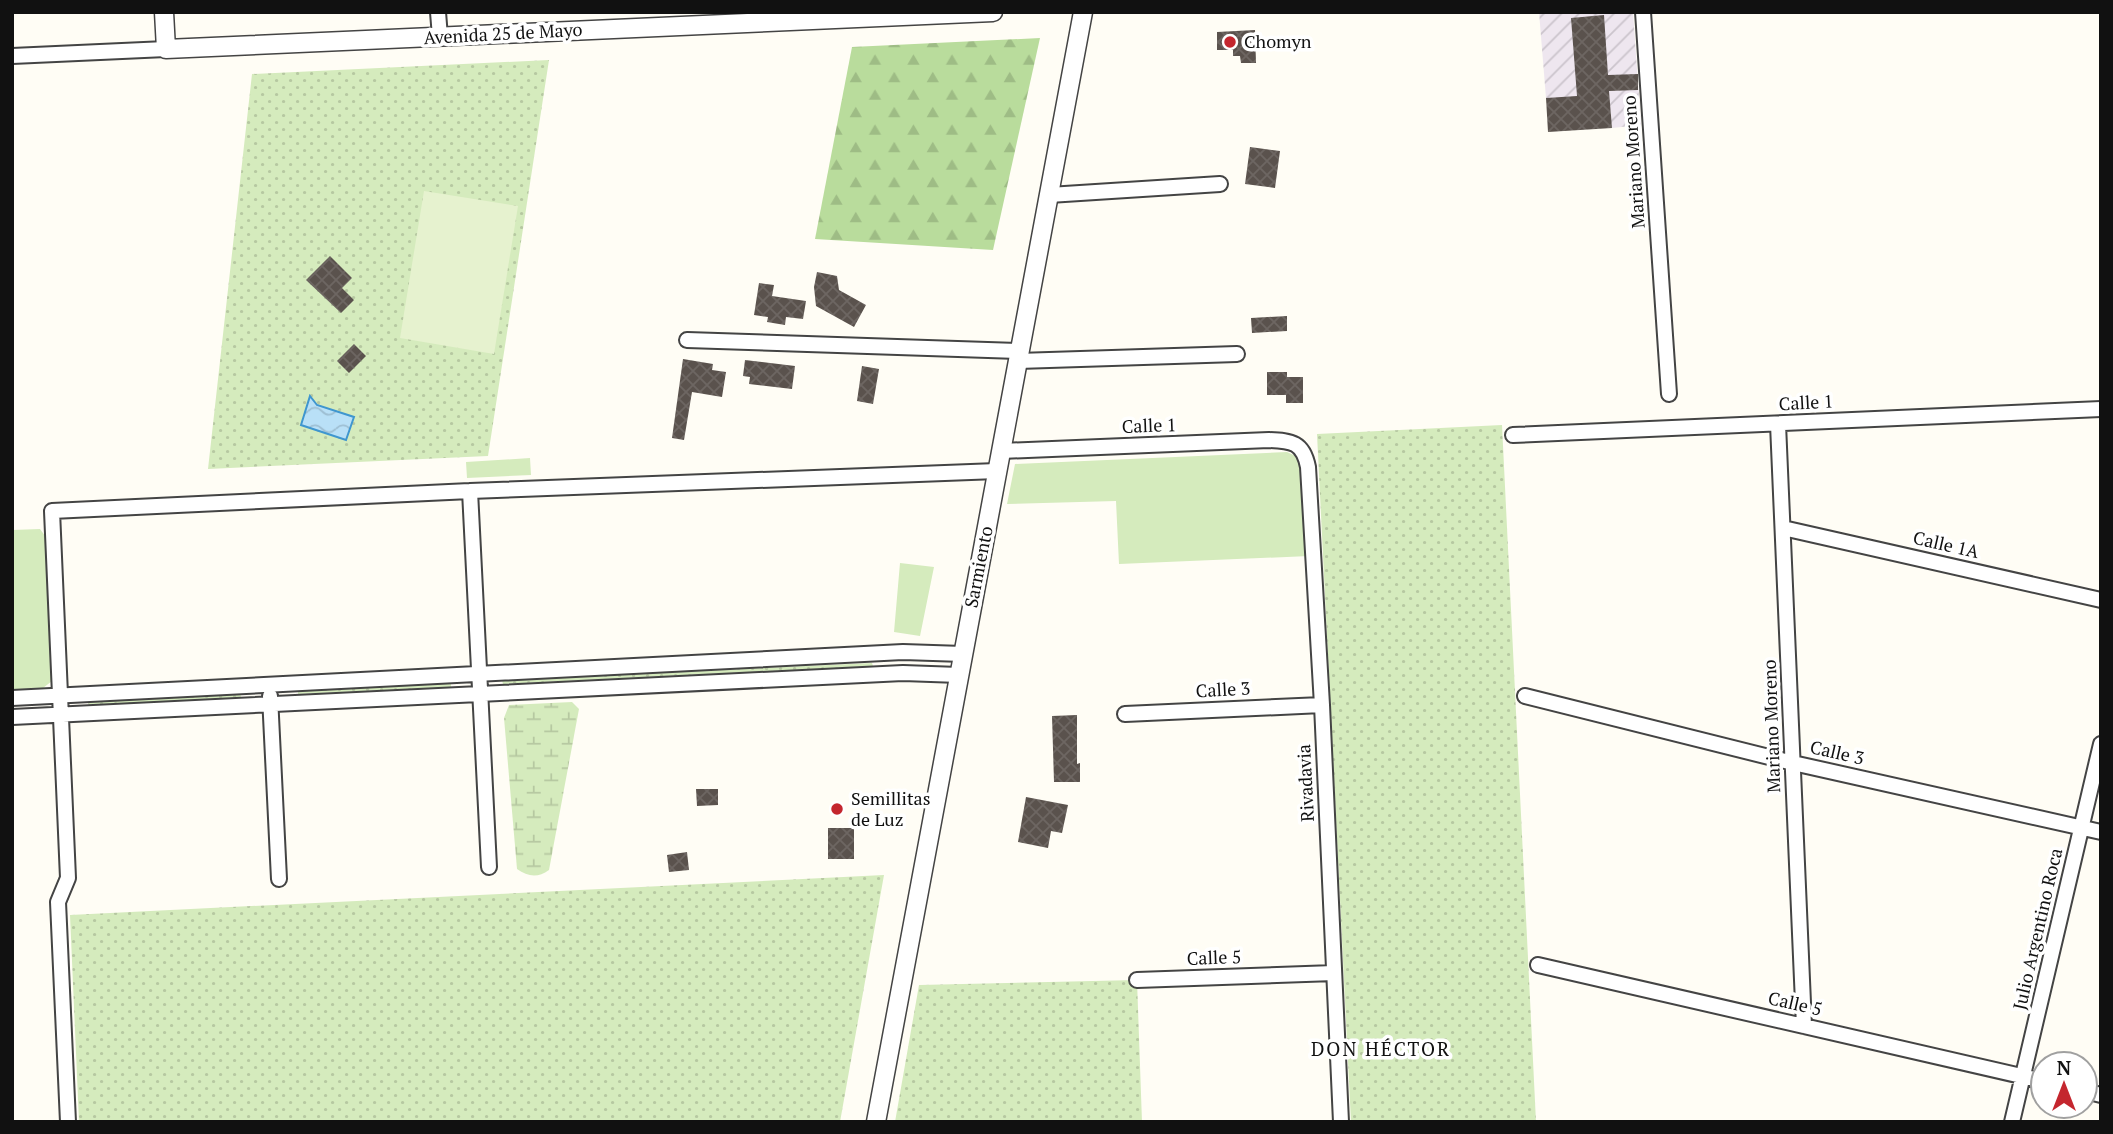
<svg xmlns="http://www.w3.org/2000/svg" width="2113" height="1134" font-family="'PT Serif',serif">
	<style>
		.industrial { fill: url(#industrial-furrows) }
		.grass { fill: url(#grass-dots) }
		.forest { fill: url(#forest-firs) }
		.wetland { fill: url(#wetland-marsh) }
		.park { fill: #d5ebbd }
		.pitch { fill: #e6f2cf }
		.water { fill: url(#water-waves); stroke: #3f96cf; stroke-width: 2 }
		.building { fill: url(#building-cross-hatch) }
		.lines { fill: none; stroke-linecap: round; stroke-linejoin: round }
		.minor-casing { stroke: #444; stroke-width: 18 }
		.tertiary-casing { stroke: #444; stroke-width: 21 }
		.minor { stroke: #fff; stroke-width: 14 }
		.tertiary { stroke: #fff; stroke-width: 18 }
		.poi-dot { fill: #c4262e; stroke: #fff; stroke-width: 2.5 }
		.labels { text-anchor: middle; stroke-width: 7; stroke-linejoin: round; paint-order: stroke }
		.street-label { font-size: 18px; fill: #111; stroke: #fff }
		.poi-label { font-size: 18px; fill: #111; stroke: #fff; text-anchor: start }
		.neighbourhood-label { font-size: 19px; letter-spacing: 2px; fill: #111; stroke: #fff }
	</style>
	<defs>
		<pattern id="industrial-furrows" width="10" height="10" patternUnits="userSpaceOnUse" patternTransform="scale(1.75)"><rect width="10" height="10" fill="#eee6ef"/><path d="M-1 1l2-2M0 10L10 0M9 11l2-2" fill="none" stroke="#cbc4cc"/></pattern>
		<pattern id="grass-dots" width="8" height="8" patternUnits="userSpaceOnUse" patternTransform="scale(1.75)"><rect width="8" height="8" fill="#d5ebbd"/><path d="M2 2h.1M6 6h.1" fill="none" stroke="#b6c8a1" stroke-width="1.8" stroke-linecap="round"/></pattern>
		<pattern id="forest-firs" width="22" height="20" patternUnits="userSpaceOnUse" patternTransform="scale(1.75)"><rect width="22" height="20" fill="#b9dc9c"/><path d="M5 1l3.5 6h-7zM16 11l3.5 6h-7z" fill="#9ebc85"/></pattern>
		<pattern id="wetland-marsh" width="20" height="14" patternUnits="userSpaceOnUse" patternTransform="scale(1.75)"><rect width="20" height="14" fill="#d5ebbd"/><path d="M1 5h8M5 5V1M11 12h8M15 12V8" fill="none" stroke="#b6c8a1"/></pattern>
		<pattern id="water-waves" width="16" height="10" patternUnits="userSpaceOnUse" patternTransform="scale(1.75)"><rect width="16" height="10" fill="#b9e0f7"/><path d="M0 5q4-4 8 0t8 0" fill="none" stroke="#9ebfd3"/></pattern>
		<pattern id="building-cross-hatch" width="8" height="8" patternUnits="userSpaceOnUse" patternTransform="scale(1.75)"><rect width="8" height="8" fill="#5a524d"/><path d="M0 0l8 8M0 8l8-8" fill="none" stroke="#6d6662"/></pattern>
	</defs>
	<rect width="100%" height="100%" fill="#fffdf5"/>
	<path class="industrial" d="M1539,12H1633L1641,125L1612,128L1546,98Z"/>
	<path class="grass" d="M549,60L488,456L208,469L252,74Z
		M1502,425L1536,1122H1351L1317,434Z
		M872,663L873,666L503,684L502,680Z
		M451,682V687L298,694V689Z
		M240,693L241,697L89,706L88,702Z
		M884,875L840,1122H79L70,915Z
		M1137,980L1142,1122H895L919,985Z"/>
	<path class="forest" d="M1040,38L993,250L815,239L852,47Z"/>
	<path class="wetland" d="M572,702L579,709L549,870C538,878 528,877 517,869L504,718L509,705Z"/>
	<path class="park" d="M1287,452L1298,457L1305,468L1309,556L1119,564L1116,501L1007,504L1015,464Z
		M530,458L531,475L467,478L466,462Z
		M40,529L48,540L52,681L43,688L12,690V530Z
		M900,563L934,567L920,636L894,632Z"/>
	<path class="pitch" d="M424,191L518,206L494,354L400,338Z"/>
	<path class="water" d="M310,396L317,405L354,417L346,440L301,425Z"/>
	<path class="building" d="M1604,15L1608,75L1638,74V90L1609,91L1612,128L1548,132L1546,98L1577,96L1571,18Z
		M1255,30L1256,63H1241L1240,56H1233V50H1217V32Z
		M1250,147L1280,151L1275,188L1245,184Z
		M330,256L352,278L342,288L354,300L341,313L306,280Z
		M817,272L837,276L839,290L866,305L854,327L816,306L814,287Z
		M759,283L774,285L772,296L806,301L803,319L786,317L785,325L767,322L768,317L754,315Z
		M1287,316V331L1252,333L1251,318Z
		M354,344L366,356L349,373L337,361Z
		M683,359L713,364L712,370L726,372L722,397L692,392L684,440L672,438Z
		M745,360L795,366L792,389L749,384L750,377L743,376Z
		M862,366L879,369L873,404L857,401Z
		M1267,372H1287V377H1303V403H1286V395H1267Z
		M1077,715V764L1080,763V782H1054L1052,716Z
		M696,789H718V805L697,806Z
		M1026,797L1068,805L1062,833L1051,831L1048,848L1018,842Z
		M828,828H854V859H828Z
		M687,852L689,870L669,872L667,855Z"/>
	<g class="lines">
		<g class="minor-casing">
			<path id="minor" d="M438,12L440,37
				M1643,12L1669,394
				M12,56L166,49
				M1049,195L1220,184
				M687,340L1020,351
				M1018,361L1237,354
				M1778,424L1804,1026
				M1513,435L2101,409
				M1001,451L1269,440C1292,441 1303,442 1308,467L1322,705L1341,1122
				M470,491L489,867
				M1783,528L2101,600
				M270,696L279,879
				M1525,696L1793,763L2101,832
				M12,698L903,652L963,654
				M1125,714L1322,705
				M12,717L903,673L959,675
				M1538,965L2043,1081
				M1137,980L1334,973
				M2085,1091L2101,1095
				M68,1122L58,902L68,878L52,511L470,491L997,471
				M2012,1122L2101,744"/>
		</g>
		<g class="tertiary-casing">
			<path id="tertiary" d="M164,12L166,49L993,12
				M876,1122L1083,12"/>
		</g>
		<use href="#minor" class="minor"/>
		<use href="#tertiary" class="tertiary"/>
	</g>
	<g class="poi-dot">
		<circle cx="1230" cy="42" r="7"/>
		<circle cx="837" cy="809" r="7"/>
	</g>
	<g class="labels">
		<g class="street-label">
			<text transform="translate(503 34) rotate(-3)" y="6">Avenida 25 de Mayo</text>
			<text transform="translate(1634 162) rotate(-94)" y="6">Mariano Moreno</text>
			<text transform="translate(1806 403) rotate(-3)" y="6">Calle 1</text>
			<text transform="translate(1149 426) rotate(-2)" y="6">Calle 1</text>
			<text transform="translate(1946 545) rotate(13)" y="6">Calle 1A</text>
			<text transform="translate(979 567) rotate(-79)" y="6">Sarmiento</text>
			<text transform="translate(1223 690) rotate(-3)" y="6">Calle 3</text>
			<text transform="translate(1772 726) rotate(-92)" y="6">Mariano Moreno</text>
			<text transform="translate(1837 753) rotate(13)" y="6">Calle 3</text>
			<text transform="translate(1306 783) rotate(-93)" y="6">Rivadavia</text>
			<text transform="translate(2038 929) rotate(-77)" y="6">Julio Argentino Roca</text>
			<text transform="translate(1214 958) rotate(-2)" y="6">Calle 5</text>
			<text transform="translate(1795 1004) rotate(13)" y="6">Calle 5</text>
		</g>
		<g class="poi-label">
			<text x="1244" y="48">Chomyn</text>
			<text x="851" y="805">Semillitas<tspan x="851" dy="21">de Luz</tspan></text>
		</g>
		<g class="neighbourhood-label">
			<text x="1381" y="1056">DON HÉCTOR</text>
		</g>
	</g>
	<rect width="2113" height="1134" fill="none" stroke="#111111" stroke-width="28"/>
	<g transform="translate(2064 1085)"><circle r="33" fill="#ffffff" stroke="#a0a0a0" stroke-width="2"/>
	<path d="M0-5L12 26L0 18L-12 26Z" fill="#c4262e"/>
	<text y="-10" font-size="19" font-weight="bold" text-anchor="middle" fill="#111111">N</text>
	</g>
</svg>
